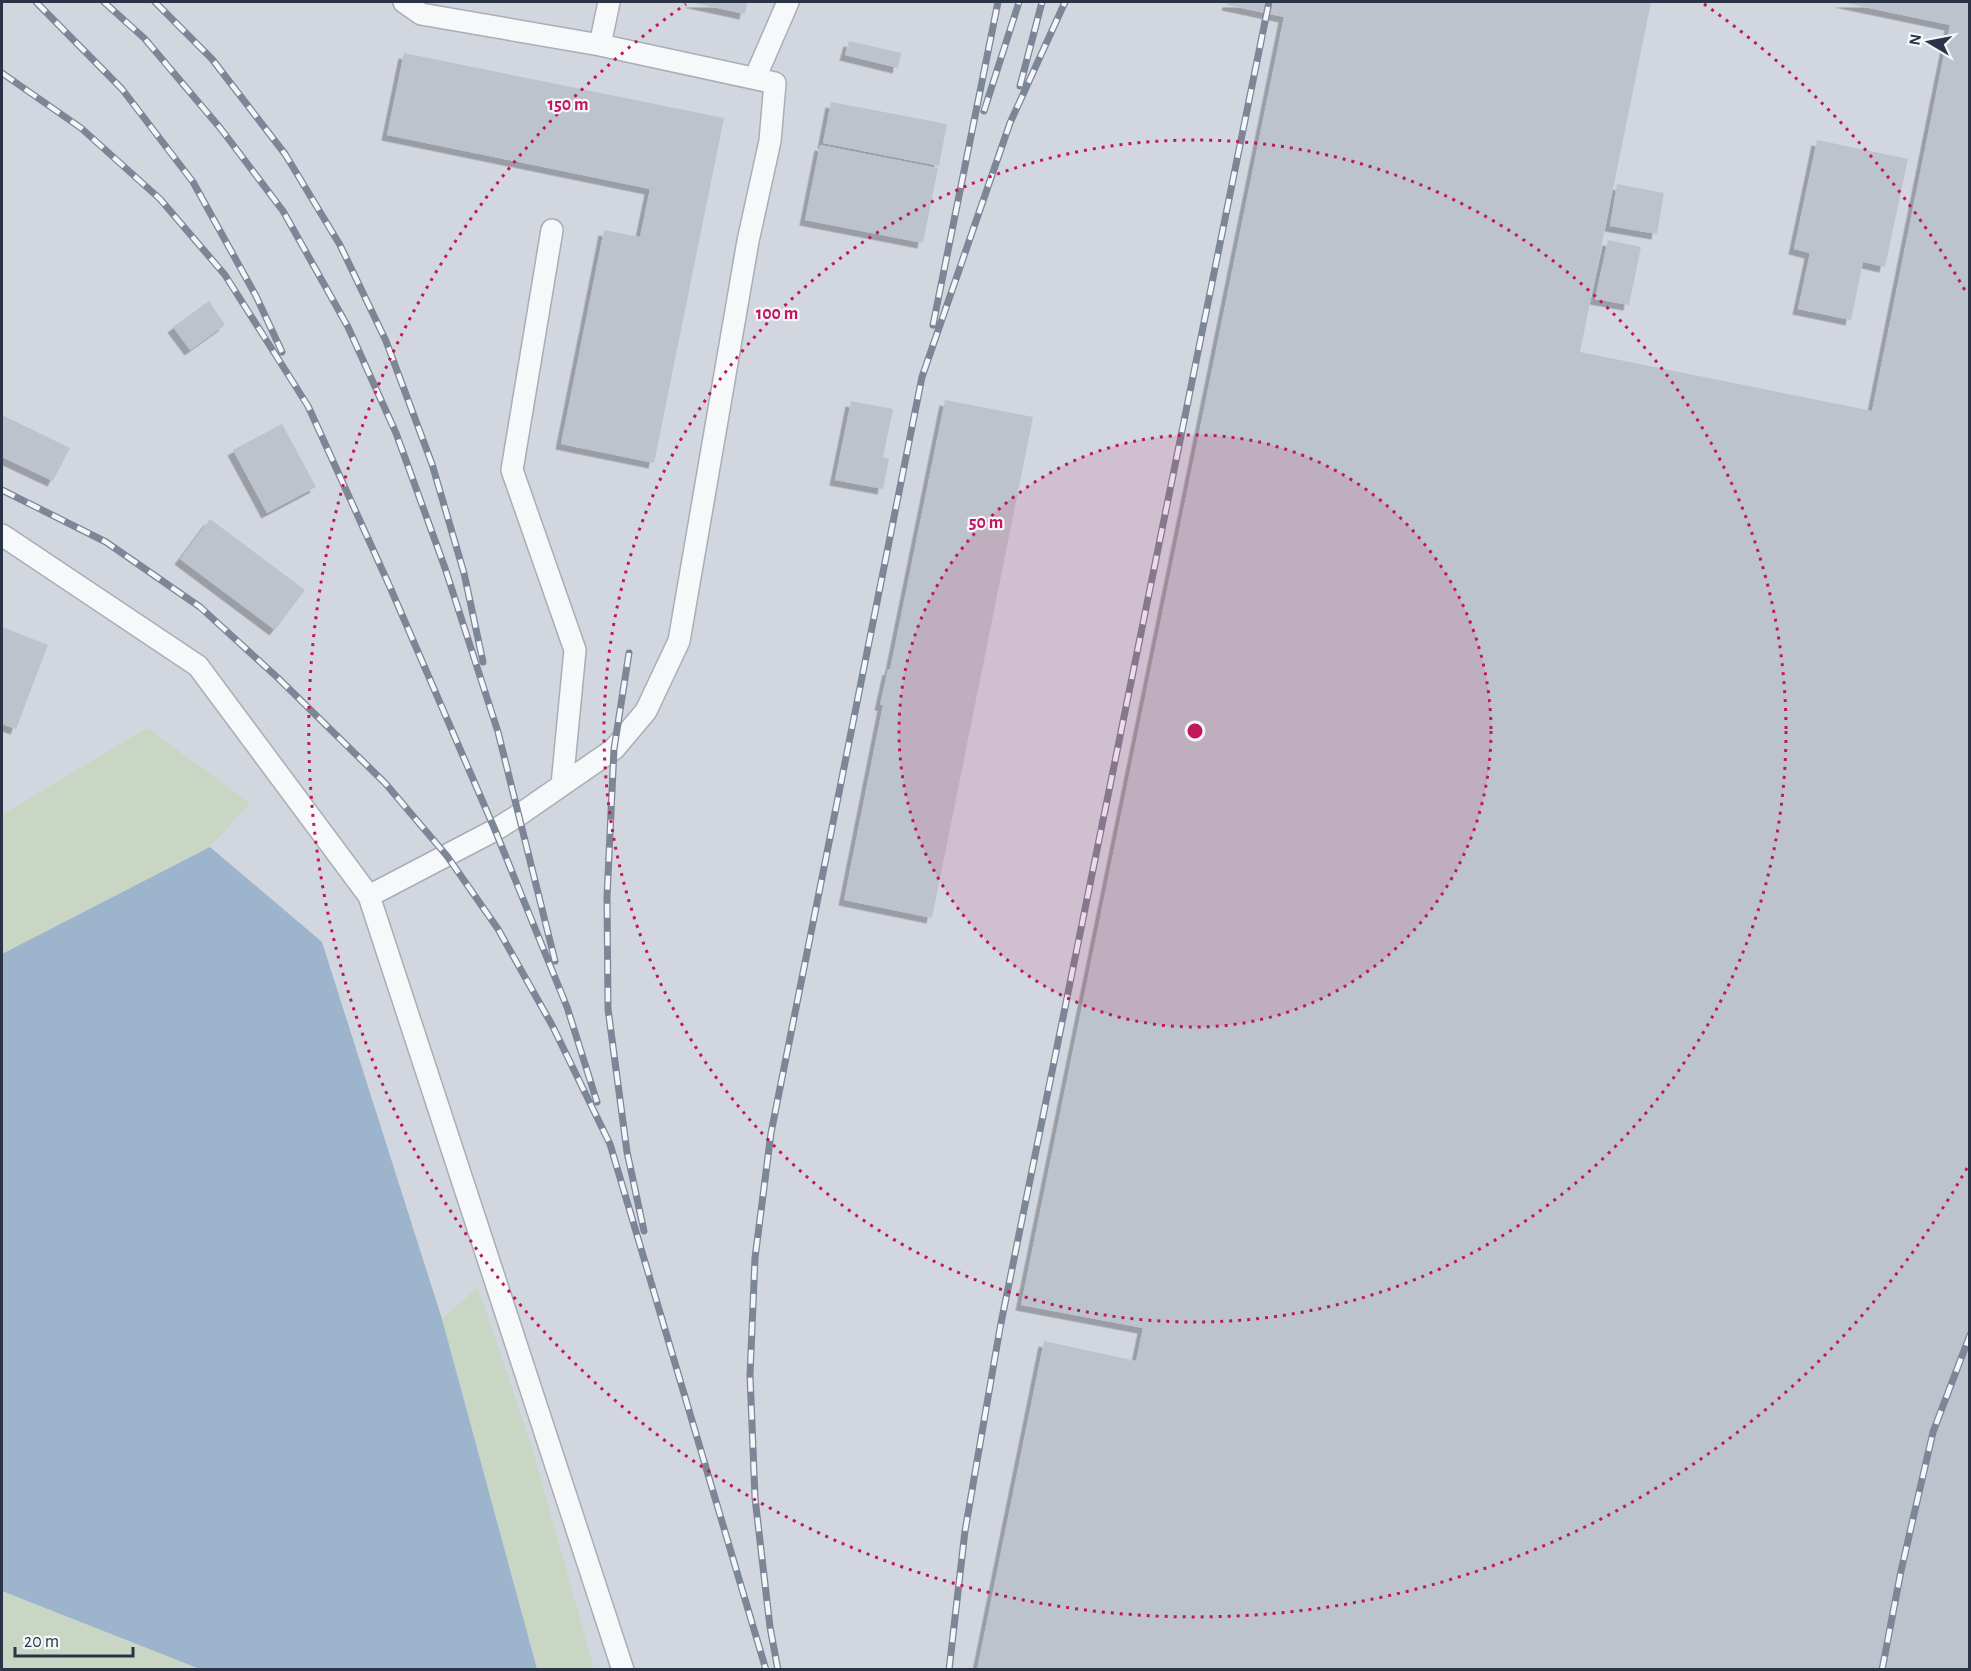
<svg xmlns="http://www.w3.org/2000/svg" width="1971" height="1671" font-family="'Alegreya Sans',sans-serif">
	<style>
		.built { fill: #d2d6de }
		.green { fill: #c9d6c4 }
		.water { fill: #9db4cd }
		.building { fill: #bdc3cc; filter: url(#shadow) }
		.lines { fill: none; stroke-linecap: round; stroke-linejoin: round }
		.service-casing { stroke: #a8aeb7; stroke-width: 24 }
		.service { stroke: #f7f8fa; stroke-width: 21 }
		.rail-casing { stroke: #7c8697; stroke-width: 7 }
		.rail { stroke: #f4f6f9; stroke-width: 4.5; stroke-dasharray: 14; stroke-linecap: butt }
		.ring { fill: none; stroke: #c2185b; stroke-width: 3; stroke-dasharray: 3 6 }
		.centre { fill: #c2185b; stroke: #f4f6f9; stroke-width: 3 }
		.ring-label { font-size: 18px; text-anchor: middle; font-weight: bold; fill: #c2185b; stroke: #f4f6f9; stroke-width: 4.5; stroke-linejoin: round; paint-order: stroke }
	</style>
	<defs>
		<filter id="shadow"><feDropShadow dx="-5.5" dy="5.5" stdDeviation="0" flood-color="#0004"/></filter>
	</defs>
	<rect width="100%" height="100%" fill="#e4e7ec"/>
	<path class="built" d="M2,2H1969V1669L36,1670L2,1657Z"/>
	<path class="green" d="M147,728L250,803L210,847L2,954V815Z
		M478,1287L533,1451L594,1669H537L442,1319Z
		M2,1591L200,1669H2Z"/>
	<path class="water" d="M210,847L322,942L442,1319L537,1669H200L2,1591V954Z"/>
	<path class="building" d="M689,2H747L745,14Z
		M1228,2H1651L1580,352L1872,411L1950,25L1840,2H1970V1670H977L1044,1341L1136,1361L1143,1328L1021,1305L1284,17L1227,5Z
		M849,41L901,53L898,68L845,55Z
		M404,53L724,118L654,463L561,444L604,230L640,237L650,189L387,135Z
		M831,102L947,124L939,166L823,143Z
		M1817,140L1908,159L1885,267L1863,262L1851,320L1798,309L1810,253L1794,249Z
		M820,145L938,168L923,243L805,220Z
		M1617,184L1664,193L1657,234L1610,226Z
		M1608,240L1641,247L1629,305L1595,299Z
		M209,301L225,325L190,350L173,327Z
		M945,400L1033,417L932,918L844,900L883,705H880L888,669L890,670Z
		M851,401L893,409L883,457L889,459L883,489L835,480Z
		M2,415L70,448L53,481L2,457Z
		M282,424L316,487L267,513L233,450Z
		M210,519L305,590L275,630L180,559Z
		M2,627L48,645L16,729L2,724Z"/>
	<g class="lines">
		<g class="service-casing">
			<path id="service" d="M404,2L421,14L600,45L609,2
				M755,78L788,2
				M552,230L512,470L575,650L562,785
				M2,535L198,666L369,896L623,1670
				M369,896L495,830L519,815L614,749L646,711L679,641L748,241L770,141L775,83L600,45"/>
		</g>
		<use href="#service" class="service"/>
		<g class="rail-casing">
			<path id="rail" d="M36,2L122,89L193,182L256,296L282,352
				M104,2L145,39L221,129L283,211L348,327L396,433L445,568L498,732L555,961
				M155,2L212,59L285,154L340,245L386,341L432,464L464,573L483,662
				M2,73L81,128L160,199L225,275L308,406L390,587L495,830L567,1007L597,1102
				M1020,86L1042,2
				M984,111L1019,2
				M933,325L998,2
				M2,490L106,542L200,607L278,678L385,783L447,856L498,929L552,1025L610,1144L766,1670
				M629,653L614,749L607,897L608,1009L627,1152L644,1231
				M778,1670L770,1627L755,1498L750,1375L755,1258L771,1133L922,377L1010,123L1065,2
				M949,1670L965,1531L1000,1328L1269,2
				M1882,1670L1901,1571L1933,1432L1970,1335"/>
		</g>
		<use href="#rail" class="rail"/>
	</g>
	<circle cx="1195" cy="731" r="296" fill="#c2185b" fill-opacity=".12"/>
	<g class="ring">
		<circle cx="1195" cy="731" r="296"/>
		<circle cx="1195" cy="731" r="591"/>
		<path d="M1967 1168A887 887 0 1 1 686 4M1704 4A887 887 0 0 1 1967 294"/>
	</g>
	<circle cx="1195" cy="731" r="9" class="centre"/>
	<g class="ring-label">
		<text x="568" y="110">150 m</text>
		<text x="777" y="319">100 m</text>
		<text x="986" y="528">50 m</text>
	</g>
	<rect width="1971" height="1671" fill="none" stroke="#2a3446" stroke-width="6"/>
	<g transform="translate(1929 42) rotate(280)" stroke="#f4f6f9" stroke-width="4.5" paint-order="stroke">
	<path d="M0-4.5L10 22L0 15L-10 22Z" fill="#2a3446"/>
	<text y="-9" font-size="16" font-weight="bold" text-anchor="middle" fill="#2a3446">N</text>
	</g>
	<path d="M15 1647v9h118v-9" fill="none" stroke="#2a3446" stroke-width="3"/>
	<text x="24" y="1647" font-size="18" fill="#2a3446" stroke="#f4f6f9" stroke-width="4.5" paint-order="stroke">20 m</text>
</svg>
